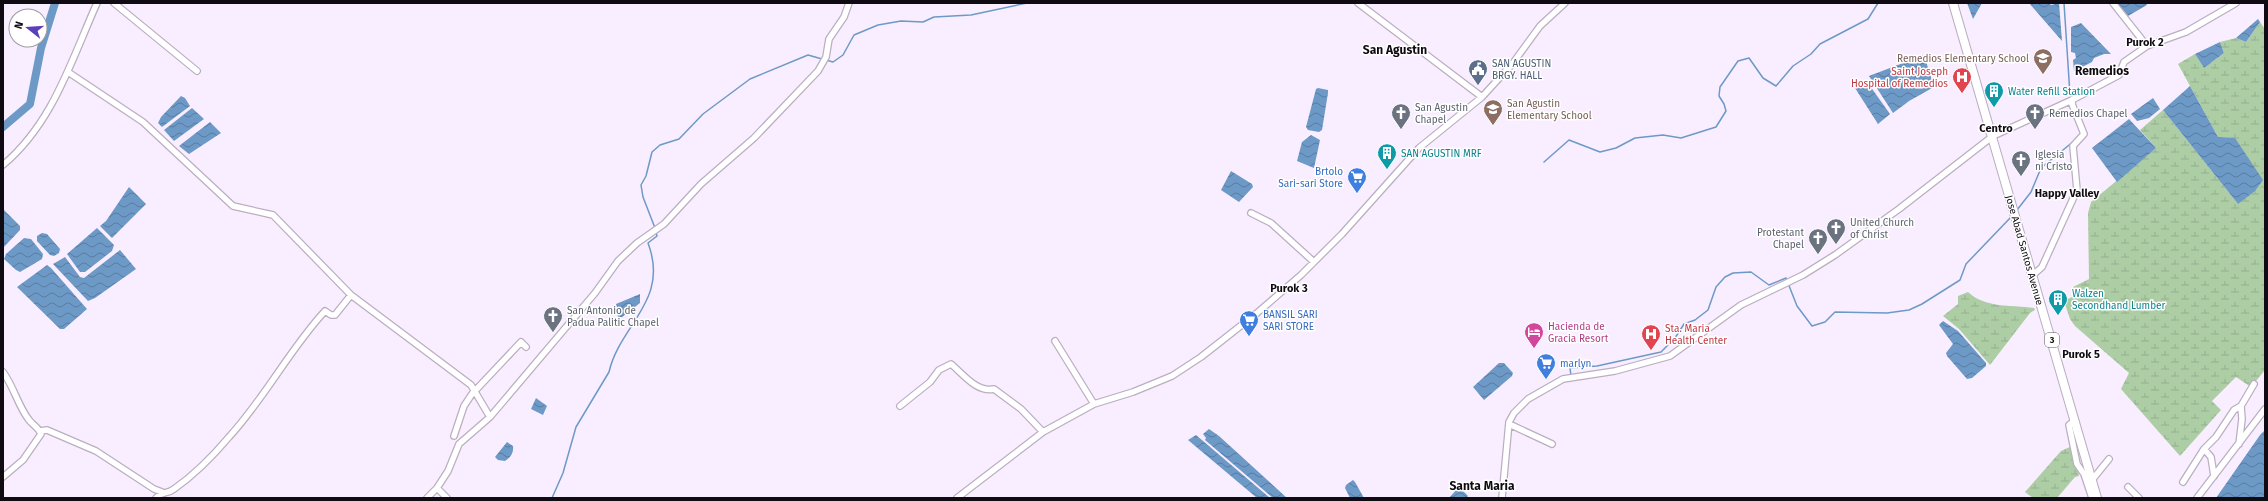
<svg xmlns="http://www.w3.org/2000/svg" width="2268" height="501" font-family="'Fira Sans',sans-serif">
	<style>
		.wetland { fill: url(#wetland-marsh) }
		.water { fill: url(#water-waves) }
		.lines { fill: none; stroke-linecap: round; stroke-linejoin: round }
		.stream { stroke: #6d99c7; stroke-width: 1.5 }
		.river { stroke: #6d99c7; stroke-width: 8 }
		.minor-casing { stroke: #bbaec1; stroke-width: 8 }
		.highway-casing { stroke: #bbaec1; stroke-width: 10 }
		.minor { stroke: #fff; stroke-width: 5.5 }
		.highway { stroke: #fff; stroke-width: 8 }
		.labels { text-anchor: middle; stroke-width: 3; stroke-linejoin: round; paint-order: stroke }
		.shield { fill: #fff; stroke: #585459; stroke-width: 1 }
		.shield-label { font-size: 9px; font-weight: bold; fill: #100b12 }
		.education-label { font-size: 10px; fill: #785e54; stroke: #fff; text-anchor: end }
		.service-label { font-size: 10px; fill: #4e5e75; stroke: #fff; text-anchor: start }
		.health-label { font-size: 10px; fill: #be3a42; stroke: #fff; text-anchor: end }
		.culture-label { font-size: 10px; fill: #0d838f; stroke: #fff; text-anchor: start }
		.worship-label { font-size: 10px; fill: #5b616d; stroke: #fff; text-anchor: start }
		.shop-label { font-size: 10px; fill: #366cbe; stroke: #fff; text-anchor: start }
		.street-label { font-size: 10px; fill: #100b12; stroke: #fff }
		.hotel-label { font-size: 10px; fill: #b23c85; stroke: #fff; text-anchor: start }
		.neighbourhood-label { font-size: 11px; font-weight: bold; fill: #100b12; stroke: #fff }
		.quarter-label { font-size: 12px; font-weight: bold; fill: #100b12; stroke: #fff }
	</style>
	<defs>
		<pattern id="wetland-marsh" width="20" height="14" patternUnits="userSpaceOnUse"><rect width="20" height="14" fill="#adcda5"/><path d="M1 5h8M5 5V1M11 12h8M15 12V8" fill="none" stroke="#94af8d"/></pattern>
		<pattern id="water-waves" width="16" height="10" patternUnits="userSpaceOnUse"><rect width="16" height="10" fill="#6d99c7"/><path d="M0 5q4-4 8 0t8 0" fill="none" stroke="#587ba0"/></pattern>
	</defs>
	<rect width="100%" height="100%" fill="#f9eeff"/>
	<path class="wetland" d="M2260,22L2265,29V370L2251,387L2236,377L2212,401L2221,410L2180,456L2121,389L2129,373L2075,326L2070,319L2064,301L2074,296L2073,287L2089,279L2088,213L2091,202L2156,148L2140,130L2163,110L2238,204L2218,137L2178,64L2195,54L2204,68L2224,53L2220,42L2236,38L2246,42Z
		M1968,292C1985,308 2011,305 2034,308L2035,310L2030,313L1990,365L1959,329L1943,316L1958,304V296Z
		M2072,446L2079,476L2075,477L2057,498H2033L2025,492L2061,451Z"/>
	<path class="water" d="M1967,3H1982L1973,19Z
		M2029,3H2049L2051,5L2059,3L2062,41Z
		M2117,3H2146L2147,5L2128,16Z
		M2258,19L2260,22L2246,42L2236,38Z
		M2081,23L2111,54H2104L2094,58L2092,62L2074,71L2073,60L2076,58L2075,53L2071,52V27Z
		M2220,42L2224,53L2204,68L2195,54Z
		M1924,55L1934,87L1909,101L1893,113L1869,76Z
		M1870,86L1890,114L1878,124L1855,88Z
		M2190,86L2218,137L2235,138L2263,180L2255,191L2238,204L2163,110Z
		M1318,88L1328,90V93L1322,130L1319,132L1308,130L1306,127L1316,89Z
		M181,96L185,98L190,106L162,127L158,123L161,117Z
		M2153,98L2160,109L2149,118L2137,121L2131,114Z
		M192,108L204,119L174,141L164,130Z
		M2129,119L2156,148L2117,182L2092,148Z
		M210,122L221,133L189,154L179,146Z
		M1311,135L1320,140L1314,168L1297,161L1302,142Z
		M1231,171L1252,184L1253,187L1239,202L1221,190Z
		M129,187L146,204L112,238L100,226L106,221Z
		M3,209L20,226V230L3,248Z
		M97,228L114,245L112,251L85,272H80L67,254Z
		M42,233L47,234L60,249L59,253L54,256L50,255L37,241V236Z
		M24,238L31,239L43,254L42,259L20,272L16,270L4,259L6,254Z
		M120,250L136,269L95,298L88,301L53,264L65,257L80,277L84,278Z
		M47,265L51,268L87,309L64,329H60L17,287Z
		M640,294V303L622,317H618L616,304Z
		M1943,321L1958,331L1986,363V366L1972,378L1967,379L1947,356L1946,353L1953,344L1939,325Z
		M1499,363H1504L1513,373L1512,376L1484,400L1473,387Z
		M536,398L547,406L543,415L531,409Z
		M1209,429L1219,436L1287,498H1273L1205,440L1206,438L1203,434Z
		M2265,430V498H2216L2260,435Z
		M1196,435L1270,498H1257L1188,440Z
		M507,442L513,446C514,453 510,458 505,461L498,460L495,457Z
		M1353,480L1355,482L1364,498H1350L1345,488L1346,485Z
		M1458,488H1460L1468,496L1466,498H1449Z"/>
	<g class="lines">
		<path class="stream" d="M2064,3L2070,95
			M826,60L833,62L843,55L854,35L878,25L901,21L923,22L934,17L971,15L1027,3
			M1544,162L1569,140L1600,152L1616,148L1635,138L1663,135L1681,138L1716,127L1726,111L1724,104L1719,96L1720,87L1738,61L1749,58L1763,78L1776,86L1793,66L1811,54L1820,44L1868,19L1878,3
			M2017,210L2031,192L2041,168L2074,141
			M655,228L643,197L641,185L646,176L652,152L660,145L679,139L703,114L750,79L808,55L822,59
			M1571,376L1570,368L1597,366L1661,352L1675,338L1684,324L1695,320L1708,310L1716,287L1725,277L1733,273L1751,272L1769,285L1786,278L1797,306L1812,326L1825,322L1835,312L1887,313L1909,310L1922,304L1960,280L1966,264L2012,216
			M552,498L563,473L576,427L609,372C620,324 670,301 648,243L657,236L656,232"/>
		<path class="river" d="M3,127L30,104L41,48L55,3"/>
		<g class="minor-casing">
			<path id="minor" d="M114,3L197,71
				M1358,3L1482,97
				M2113,3L2147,46
				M68,72L143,122L233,206L273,215L351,295L471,385L490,417
				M3,165C53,123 71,61 97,3
				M1251,213L1271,223L1314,262
				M2033,275L2042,267L2077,190L2073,146L2084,134L2072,104L2073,99
				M1055,341L1094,404
				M3,372C14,387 18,406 29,420C33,425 39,428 41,434L23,460L3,477
				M900,406L930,382L939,370L951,364C963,374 977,393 994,389L1021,409L1043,432
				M2075,420L2069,425L2077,464L2084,474L2092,498
				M1509,424L1552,444
				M40,431L47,430L96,451L154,489L162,492
				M454,436L464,406L472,394L521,342L526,347
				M2239,444L2242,419L2241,406L2254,384
				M2214,476L2211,457L2204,449L2216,437L2234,410L2241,406
				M2092,480L2109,459
				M2183,482L2204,449
				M2128,487L2139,498
				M437,488L447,498
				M156,498C164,490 166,495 174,489C194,475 213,456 229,437C265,398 289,350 325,311L331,315H335L351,295
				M427,498L437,488L448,471L459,444L490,417L595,293L618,261L637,243L664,224L701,184L754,138L818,71L826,57L829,39L844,17L849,3
				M957,498L1043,432L1094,404L1133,392L1172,376L1201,357L1257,313L1301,275L1342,234L1419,148L1482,97L1513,63L1540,26L1565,3
				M1502,498L1509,422L1514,413L1528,399L1563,379L1615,371L1670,356L1741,305L1803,275L1835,255L1899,209L1993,136L2072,100L2119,75L2124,62L2147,46L2186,32L2236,3
				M2197,498L2265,409"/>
		</g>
		<g class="highway-casing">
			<path id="highway" d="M1953,3L2097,498"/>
		</g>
		<use href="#minor" class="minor"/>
		<use href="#highway" class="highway"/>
	</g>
	<defs>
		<g id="school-pin" transform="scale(1)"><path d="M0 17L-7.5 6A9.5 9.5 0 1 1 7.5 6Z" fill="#8d6e63" stroke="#fff"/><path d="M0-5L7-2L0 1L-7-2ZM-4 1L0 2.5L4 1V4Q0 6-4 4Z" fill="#fff"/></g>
		<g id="civic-pin" transform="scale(1)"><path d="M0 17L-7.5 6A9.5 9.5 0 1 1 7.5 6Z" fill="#5c6f8a" stroke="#fff"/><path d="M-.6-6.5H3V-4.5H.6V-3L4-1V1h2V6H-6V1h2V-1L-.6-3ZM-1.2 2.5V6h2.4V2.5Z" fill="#fff"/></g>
		<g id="hospital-pin" transform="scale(1)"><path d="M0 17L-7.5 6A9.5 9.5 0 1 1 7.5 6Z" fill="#e0444e" stroke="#fff"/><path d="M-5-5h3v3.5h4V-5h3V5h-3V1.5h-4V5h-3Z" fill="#fff"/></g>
		<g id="building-pin" transform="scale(1)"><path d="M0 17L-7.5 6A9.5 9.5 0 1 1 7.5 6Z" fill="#0f9aa8" stroke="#fff"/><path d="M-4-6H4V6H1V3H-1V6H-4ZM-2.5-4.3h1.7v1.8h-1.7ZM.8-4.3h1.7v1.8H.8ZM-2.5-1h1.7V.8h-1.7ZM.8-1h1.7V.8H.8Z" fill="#fff"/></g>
		<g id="church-pin" transform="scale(1)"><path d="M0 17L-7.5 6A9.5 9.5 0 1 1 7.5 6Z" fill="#6b7280" stroke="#fff"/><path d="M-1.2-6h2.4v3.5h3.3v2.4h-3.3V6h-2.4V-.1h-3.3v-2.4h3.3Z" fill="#fff"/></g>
		<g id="supermarket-pin" transform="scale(1)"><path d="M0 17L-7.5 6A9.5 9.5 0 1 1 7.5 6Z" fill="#3f7fe0" stroke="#fff"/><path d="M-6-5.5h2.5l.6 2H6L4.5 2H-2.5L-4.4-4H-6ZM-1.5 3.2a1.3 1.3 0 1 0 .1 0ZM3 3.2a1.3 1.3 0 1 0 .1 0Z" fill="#fff"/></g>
		<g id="hotel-pin" transform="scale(1)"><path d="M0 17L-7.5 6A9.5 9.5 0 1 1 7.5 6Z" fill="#d1479c" stroke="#fff"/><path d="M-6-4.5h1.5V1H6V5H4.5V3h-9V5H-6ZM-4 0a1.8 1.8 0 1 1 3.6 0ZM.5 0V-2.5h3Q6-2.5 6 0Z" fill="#fff"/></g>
	</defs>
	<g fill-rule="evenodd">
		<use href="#school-pin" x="2043" y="58"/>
		<use href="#civic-pin" x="1478" y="69"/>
		<use href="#hospital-pin" x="1962" y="77"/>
		<use href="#building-pin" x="1994" y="91"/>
		<use href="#school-pin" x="1493" y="109"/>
		<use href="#church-pin" x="1401" y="113"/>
		<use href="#church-pin" x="2035" y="113"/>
		<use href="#building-pin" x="1387" y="153"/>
		<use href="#church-pin" x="2021" y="160"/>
		<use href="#supermarket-pin" x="1357" y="177"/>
		<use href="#church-pin" x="1836" y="228"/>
		<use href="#church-pin" x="1818" y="238"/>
		<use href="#building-pin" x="2058" y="299"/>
		<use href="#church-pin" x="553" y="316"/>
		<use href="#supermarket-pin" x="1249" y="320"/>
		<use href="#hotel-pin" x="1534" y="332"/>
		<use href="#hospital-pin" x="1651" y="334"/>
		<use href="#supermarket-pin" x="1546" y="363"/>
	</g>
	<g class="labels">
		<rect class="shield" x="2045" y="333" width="14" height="14" rx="3"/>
		<g class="shield-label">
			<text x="2052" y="343">3</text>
		</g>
		<g class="education-label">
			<text x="2029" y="62">Remedios Elementary School</text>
			<text x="1507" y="107" text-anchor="start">San Agustin<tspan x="1507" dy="12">Elementary School</tspan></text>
		</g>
		<g class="service-label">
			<text x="1492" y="67">SAN AGUSTIN<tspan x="1492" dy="12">BRGY. HALL</tspan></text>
		</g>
		<g class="health-label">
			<text x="1948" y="75">Saint Joseph<tspan x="1948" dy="12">Hospital of Remedios</tspan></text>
			<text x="1665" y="332" text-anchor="start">Sta. Maria<tspan x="1665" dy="12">Health Center</tspan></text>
		</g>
		<g class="culture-label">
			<text x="2008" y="95">Water Refill Station</text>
			<text x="1401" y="157">SAN AGUSTIN MRF</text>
			<text x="2072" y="297">Walzen<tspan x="2072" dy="12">Secondhand Lumber</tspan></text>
		</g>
		<g class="worship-label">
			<text x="1415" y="111">San Agustin<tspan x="1415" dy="12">Chapel</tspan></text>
			<text x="2049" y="117">Remedios Chapel</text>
			<text x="2035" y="158">Iglesia<tspan x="2035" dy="12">ni Cristo</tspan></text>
			<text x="1850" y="226">United Church<tspan x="1850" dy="12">of Christ</tspan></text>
			<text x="1804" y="236" text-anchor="end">Protestant<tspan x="1804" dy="12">Chapel</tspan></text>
			<text x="567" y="314">San Antonio de<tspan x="567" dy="12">Padua Palitic Chapel</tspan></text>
		</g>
		<g class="shop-label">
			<text x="1343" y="175" text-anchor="end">Brtolo<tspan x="1343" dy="12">Sari-sari Store</tspan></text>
			<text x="1263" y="318">BANSIL SARI<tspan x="1263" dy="12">SARI STORE</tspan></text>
			<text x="1560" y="367">marlyn</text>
		</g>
		<g class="street-label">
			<text transform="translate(2025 250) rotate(74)" y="4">Jose Abad Santos Avenue</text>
		</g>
		<g class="hotel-label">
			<text x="1548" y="330">Hacienda de<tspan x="1548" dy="12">Gracia Resort</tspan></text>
		</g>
		<g class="neighbourhood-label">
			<text x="2145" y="46">Purok 2</text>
			<text x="1996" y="132">Centro</text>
			<text x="2067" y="197">Happy Valley</text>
			<text x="1289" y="292">Purok 3</text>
			<text x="2081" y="358">Purok 5</text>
		</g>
		<g class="quarter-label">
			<text x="1395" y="54">San Agustin</text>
			<text x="2102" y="75">Remedios</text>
			<text x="1482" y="490">Santa Maria</text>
		</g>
	</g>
	<rect width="2268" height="501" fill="none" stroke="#100b12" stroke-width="8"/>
	<g transform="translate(28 28) rotate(287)"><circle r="19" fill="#ffffff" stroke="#9f9da0"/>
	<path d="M0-3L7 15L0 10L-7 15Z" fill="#5b40b9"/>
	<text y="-6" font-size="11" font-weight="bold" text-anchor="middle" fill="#100b12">N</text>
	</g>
</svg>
